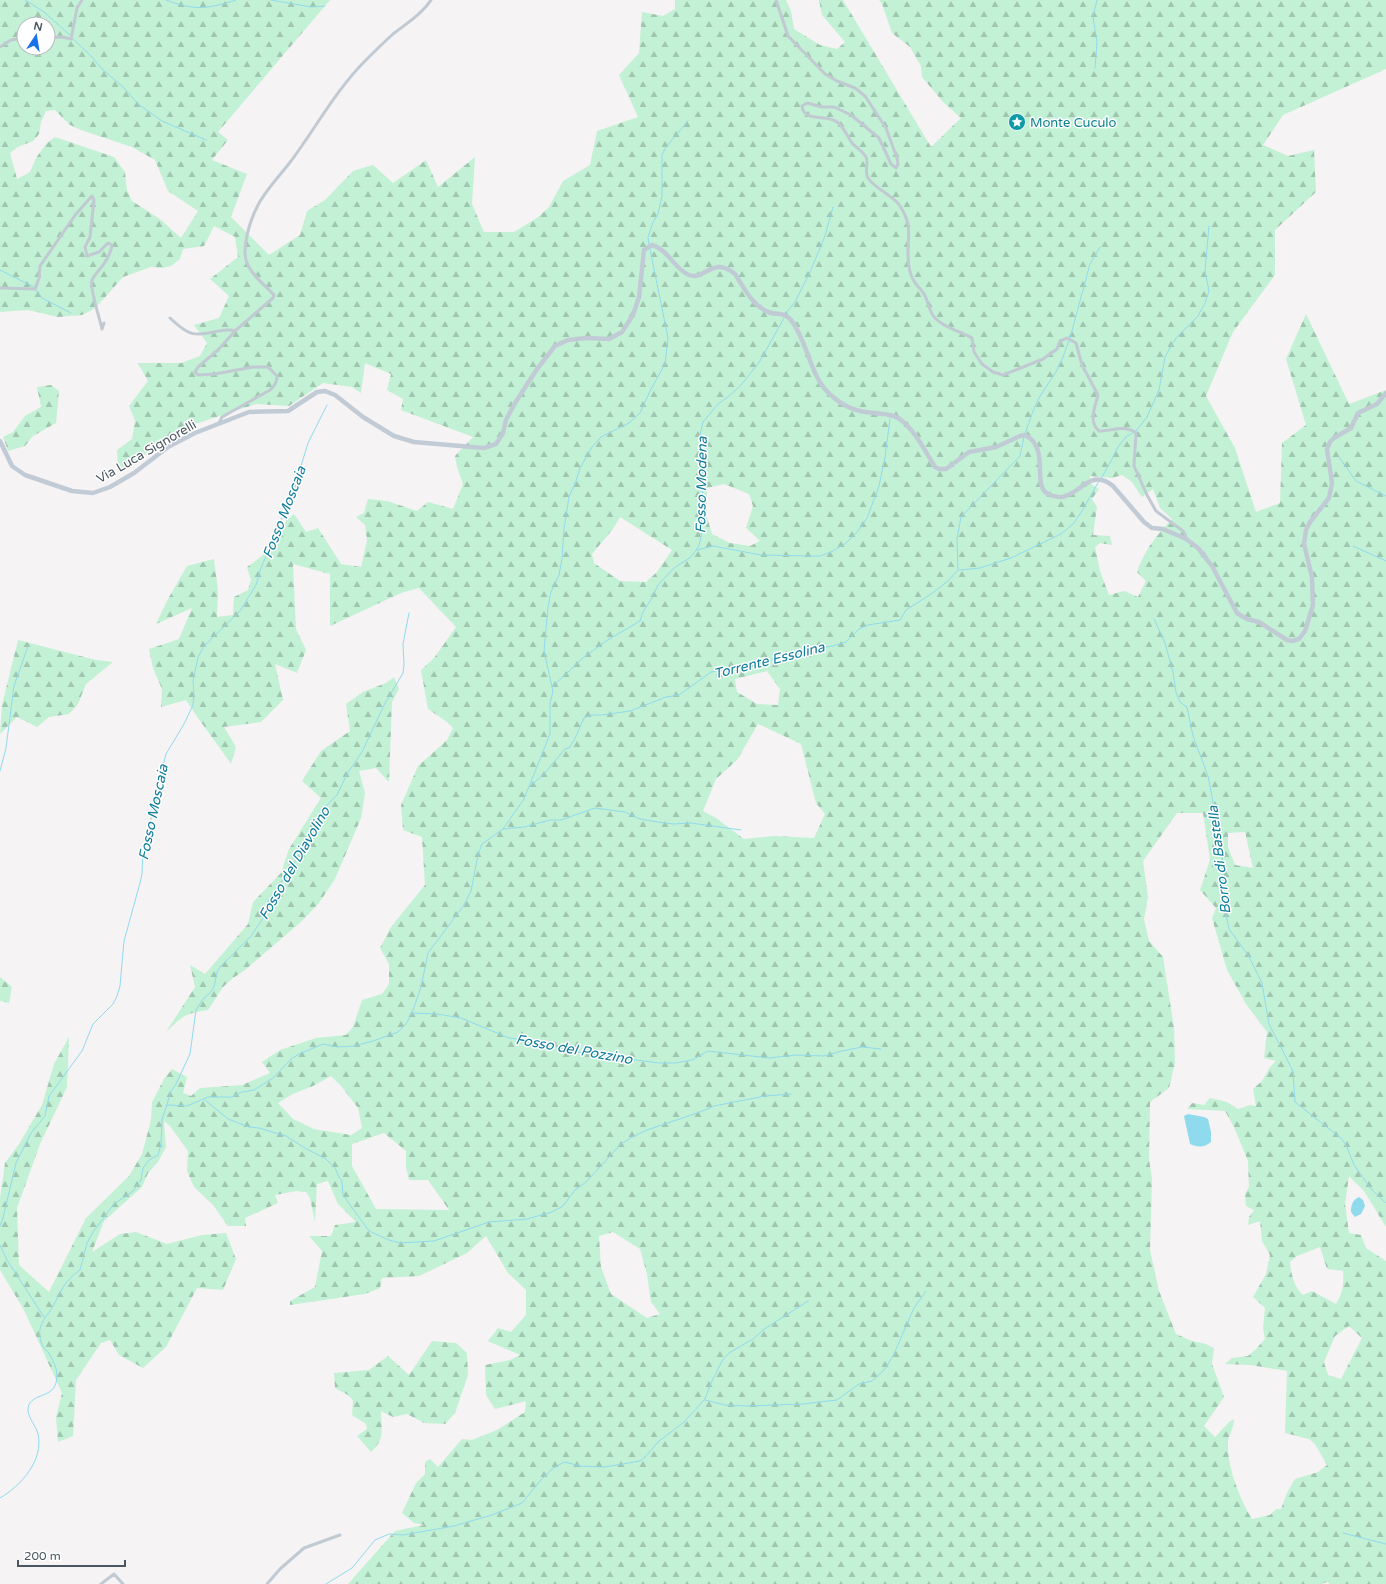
<svg xmlns="http://www.w3.org/2000/svg" width="1386" height="1584" font-family="'Varela Round',sans-serif">
	<style>
		.forest { fill: url(#forest-firs); fill-rule: evenodd }
		.water { fill: #90daee }
		.lines { fill: none; stroke-linecap: round; stroke-linejoin: round }
		.stream { stroke: #90daee; stroke-width: 1 }
		.minor { stroke: #c1cad2; stroke-width: 3 }
		.secondary { stroke: #c1cbd6; stroke-width: 4.5 }
		.labels { text-anchor: middle; stroke-width: 3; stroke-linejoin: round; paint-order: stroke }
		.culture-label { font-size: 13px; fill: #0d838f; stroke: #fff; text-anchor: start }
		.street-label { font-size: 13px; fill: #4a5661; stroke: #fff }
		.water-label { font-size: 14px; font-style: italic; fill: #0c7c9b; stroke: #fff }
	</style>
	<defs>
		<pattern id="forest-firs" width="22" height="20" patternUnits="userSpaceOnUse"><rect width="22" height="20" fill="#c3f1d5"/><path d="M5 1l3.5 6h-7zM16 11l3.5 6h-7z" fill="#a0c6b0"/></pattern>
	</defs>
	<rect width="100%" height="100%" fill="#f5f3f3"/>
	<path class="forest" d="M0,0H330L218,132L228,140L212,160L247,174L231,217L269,255L300,235L307,211L325,200L353,171L373,165L393,183L426,160L438,187L475,157L472,204L484,232H514L537,218L549,207L563,181L590,165L597,131L638,117L619,75L639,53L642,12L663,16L675,9V0H786L791,11L794,29L820,45L837,49L845,42L822,15L819,0H843L931,147L961,118L943,102L922,77L921,66L910,47L892,33L882,4L879,0H1386V69L1283,115L1263,145L1288,156L1314,150L1316,192L1275,230V275L1233,332L1206,396L1235,448L1256,512L1280,503L1282,443L1306,425L1286,359L1306,314L1349,404L1386,390V1227L1364,1191L1349,1176L1345,1204L1349,1233L1361,1235L1366,1248L1386,1261V1584H1330L1327,1582L1322,1584H348L395,1531L424,1525L414,1523L402,1513L416,1483L425,1474V1462L430,1459L438,1467L462,1439L472,1440L497,1430L525,1412L526,1401L495,1409L486,1395L485,1365L510,1360L520,1355L488,1341L498,1328L511,1332L526,1315V1290L508,1273L486,1236L467,1253L419,1276L382,1278L380,1288L365,1294L290,1305V1301L315,1287L322,1251L309,1236H331L335,1225L356,1222L338,1204L328,1181L317,1184L315,1222L310,1198L306,1192L296,1191L275,1195L278,1203L245,1218L246,1226H228L213,1205L194,1187L187,1171L188,1151L170,1126L164,1121L166,1147L158,1162L148,1173L142,1187L104,1221L92,1252L120,1234L136,1232L167,1244L202,1235L226,1233L236,1259L223,1290L197,1288L166,1347L143,1368L119,1355L110,1340L101,1343L76,1380L73,1436L58,1442L56,1417L62,1393L24,1310L0,1270V1198L5,1163L19,1144L42,1105L54,1064L69,1037L67,1087L40,1144L17,1208L19,1265L49,1292L86,1218L129,1176L142,1154L151,1120L152,1102L164,1079L172,1069L187,1077L183,1093L191,1096L200,1088L242,1085L270,1073L262,1062L280,1050L316,1038L346,1035L353,1027L362,1000L382,994L389,984V964L380,948L391,927L425,885L422,837L403,830L401,805L418,766L447,740L453,728L447,722L428,709L421,670L434,658L456,627L419,588L401,593L330,626V574L293,564L296,629L306,650L297,673L275,664L283,700L261,722L224,727L236,747L231,764C216,742 200,722 186,700L161,707L162,689L153,668L149,649L179,639L192,608L156,624L168,599L187,566L214,559L218,590L217,617L233,615L234,597L248,590L251,580L247,567L262,556L272,539L286,521L294,514L306,532L318,528L341,564L361,567L367,540L365,525L356,517L364,513L368,499L387,501L417,511L428,502L453,509L463,484L457,467L455,456L473,437L401,410L403,399L387,390L391,374L365,363L361,393L352,387L323,383L289,406L256,404L186,427L118,472L117,450L132,439L135,421L129,406L148,381L138,363H181L200,356L207,343L194,325L219,318L229,296L210,279L238,257L235,237L214,226L204,246L183,249L180,259L171,266L163,268L151,267L123,277L100,303L92,310L82,315L58,317L28,310L0,312ZM24,24H48V48H24ZM55,110L70,125L81,130L132,147L155,160L168,191L198,211L181,238L161,220L132,201L127,190L125,172L114,157L55,137L46,144L36,158L30,172L17,179L10,153L18,147L33,141L39,134L41,122L46,111ZM1122,475L1132,482L1142,497L1153,489L1160,508L1172,519C1156,536 1145,549 1137,572L1146,581L1138,597L1124,591L1109,595L1100,571L1095,547L1100,543L1112,545L1110,536L1093,535L1097,507L1092,499L1099,489L1091,484L1090,476L1112,478ZM724,484L749,494L753,506L746,528L760,541L750,546L730,543L712,534L707,517V488ZM620,517L672,550L657,572L646,582L620,581L594,563L592,554L613,529ZM767,671L780,689L778,705L757,704L737,692L735,679ZM758,724L801,744L816,803L825,814L814,838L774,836L744,839L716,818L703,811L716,779L737,760ZM1177,813H1203L1210,860L1200,890L1216,908L1212,918L1227,970L1246,1004L1267,1032L1264,1058L1276,1061L1270,1067L1262,1081L1253,1089L1256,1106L1250,1105L1238,1109L1227,1102L1210,1098L1204,1105L1192,1103L1187,1109L1225,1111L1234,1127L1248,1161L1249,1187L1245,1194L1246,1206L1254,1210L1249,1217L1248,1225L1260,1221L1262,1241L1270,1255L1266,1274L1253,1297L1265,1308L1263,1328L1265,1339L1257,1348L1248,1356L1232,1358L1225,1364L1250,1365L1287,1371L1285,1433L1309,1439L1315,1444L1327,1465L1318,1472L1295,1479L1287,1493L1281,1509H1276L1270,1515L1252,1519C1240,1499 1227,1467 1228,1443C1228,1435 1234,1429 1234,1419L1229,1422L1215,1437L1204,1426L1224,1397L1212,1364L1214,1348L1206,1344L1192,1341L1176,1334L1159,1291L1150,1250L1152,1178L1149,1160L1150,1102L1169,1088L1175,1063L1174,1028L1163,957L1149,941L1144,919L1148,897L1143,861ZM1245,832L1253,868L1235,865L1228,847V833ZM331,1076L342,1087L358,1108L362,1128L351,1135L314,1129L293,1119L278,1103L293,1094L313,1086ZM384,1133L406,1151V1167L409,1180H428L449,1210L376,1209L352,1166V1144ZM613,1232L640,1249L647,1274L651,1302L660,1314L647,1318L611,1294L601,1267L599,1236ZM1320,1247L1327,1269L1343,1271C1344,1284 1343,1293 1336,1304L1312,1291L1303,1295C1294,1287 1291,1274 1290,1262L1297,1256ZM1349,1326L1362,1338L1341,1379L1328,1375L1324,1362L1335,1336Z
		M51,385L59,391L56,423L33,436L25,446L8,451L3,437L13,432L25,416L41,407L37,387Z
		M18,640L96,660L113,662L86,684L78,704L69,714L49,717L37,727L17,717L0,734L2,705Z
		M394,677L399,689L392,702L389,782L376,768L359,771L365,793L361,818L335,879L319,903L302,921L245,970L233,978L223,987L208,1010C184,1014 184,1015 166,1032L195,987L190,965L205,974L248,924L253,902L281,873L289,849L321,798L302,781L321,751L350,731L346,704L363,692L386,683Z
		M0,977L12,987L9,1003L0,1001Z
		M432,1341L456,1343L467,1353L468,1375L455,1413L445,1424L424,1423L407,1414L393,1417L381,1411C381,1430 386,1438 371,1452L357,1436L367,1429L366,1424L352,1415L353,1400L348,1395L335,1388L334,1373L369,1370L388,1356L409,1375Z"/>
	<path class="water" d="M1188,1114L1204,1117L1208,1119L1211,1132V1142C1204,1148 1197,1147 1190,1144L1184,1116Z
		M1359,1197L1363,1200L1365,1206L1361,1214L1355,1217L1351,1212C1351,1206 1352,1200 1359,1197Z"/>
	<g class="lines">
		<path class="stream" d="M25,0L44,12L70,35
			M166,0C195,11 207,9 236,0
			M271,0L311,7L325,6
			M72,38L92,57L101,68L123,87L138,104L162,121L206,140
			M1095,68L1097,42L1093,17L1097,0
			M649,245L648,237L653,222L658,214L662,196V155L666,147L688,121
			M0,270L34,287
			M35,289L42,298L71,313
			M786,313L795,302L810,272L825,236L833,207
			M1070,338L1090,264L1100,247
			M1025,434C1030,420 1034,406 1042,393C1048,383 1055,375 1060,364C1064,357 1065,349 1069,341
			M1339,457L1356,481L1386,496
			M1101,479L1112,459L1118,447L1126,437L1136,431L1147,417L1159,390L1165,357L1171,346L1177,337L1198,316L1205,303L1209,291L1205,271L1209,226
			M1353,546L1386,561
			M697,550L713,546L761,555L810,556H820L831,552L846,543L858,531L867,518L879,486L885,457L890,419
			M959,570L980,568L1011,558L1061,534L1074,523L1082,511L1099,481
			M1154,619L1165,643L1173,672L1176,692L1180,702L1187,707L1193,736L1208,776L1212,797L1223,863L1222,897L1229,929L1248,955L1262,983L1269,1024L1293,1071L1295,1102L1342,1139L1347,1147L1354,1165L1372,1190L1386,1203
			M552,687L583,658L606,641L640,621L643,612L652,598L658,585L674,568L691,557L699,546L701,537L703,479L700,453V435L703,422L718,404L729,396L741,385L760,361L784,318
			M0,771L6,748L14,686L28,646
			M529,787L544,774L565,749L569,748C576,739 579,728 584,718L591,715H602L630,711L666,697L679,695L711,672L769,662L774,658L789,653L809,649L833,646L846,642L859,629L868,625L900,620L906,610L934,592L948,581L958,570L957,539L961,517L1020,456L1024,437
			M503,829L524,827L550,820H561L595,808L625,812L640,819L658,822L673,824L691,823L741,830
			M412,1013L437,1014L461,1018L509,1038L541,1042L569,1051L659,1063H675L692,1060L708,1051L769,1058L796,1055L824,1056L842,1051L862,1047L881,1049
			M205,1100L228,1119L249,1127L259,1128L286,1136L305,1148L326,1159L335,1168L339,1177L342,1181L343,1195L369,1231L389,1240L400,1243L434,1241L489,1222L527,1219L552,1212L563,1206L575,1190L586,1182L621,1144L632,1137L647,1130L700,1112L714,1106L765,1096L791,1094
			M167,1105L187,1106L208,1097H232L242,1092L254,1090L273,1078L291,1059L299,1054L323,1044L337,1047L354,1046L373,1041L398,1032L406,1024L412,1013L421,987L428,953L464,905L471,891L478,855L482,844L503,829L524,799L550,734V703L553,691L544,651L548,607L551,592L559,575L562,559L564,529L569,497L576,481L580,468L592,447L601,437L629,423L640,413L651,389L665,364L668,338L650,249
			M0,1226L3,1218L16,1163L31,1133L45,1116L49,1096L82,1051L93,1024L113,1004L117,996L120,986L124,941L140,883L142,874L143,848L150,830L152,809L156,803L158,785L166,754L184,724L193,705L194,694L193,681L198,657L204,646L240,611L256,585L261,568L301,473V466L308,443L327,405
			M0,1245L7,1260L44,1317
			M705,1400L725,1405L747,1406L803,1404L837,1400L859,1384L872,1381L885,1369L894,1354L914,1308L926,1291
			M0,1498C21,1486 44,1460 38,1434C36,1426 29,1419 28,1411C27,1393 52,1399 56,1383C59,1372 54,1361 48,1352C45,1349 42,1346 41,1342C36,1324 46,1319 53,1306C62,1290 64,1281 80,1270L87,1243L93,1232L114,1204L133,1191L141,1180L143,1168L149,1160L158,1155L161,1144L162,1119L167,1105L170,1093L176,1084L190,1054L196,1010L203,999L210,993L214,987L217,972L220,967L251,936L263,918L265,908L270,898L295,862L323,809L337,795L347,774L362,752L384,705L403,673L404,665L403,644L409,613
			M1343,1533L1386,1544
			M326,1584L352,1568L375,1540L389,1534L403,1535L454,1526L492,1515L522,1503L540,1481L552,1469L564,1462L581,1466L605,1467L640,1461L645,1457L659,1441L683,1423L705,1399L711,1383L722,1361L729,1353L753,1339L763,1330L808,1301"/>
		<path class="minor" d="M776,0L788,36L825,74L837,81L855,88L865,96L886,128L897,158L898,164L896,168L891,164L879,138L851,115L834,107H822L807,103L802,106C804,123 827,114 837,122C844,127 848,138 853,144C857,148 863,152 866,157C869,164 864,172 868,178C875,189 894,196 900,206C912,225 908,232 908,252C908,261 909,274 914,281C917,287 923,290 925,296C928,302 930,313 935,318C944,328 960,331 972,338L974,352L982,364L993,372L1003,375L1043,359L1057,349L1060,341L1067,338L1076,343L1082,365L1098,395C1095,407 1088,422 1099,431C1112,431 1125,424 1136,433L1134,466L1147,495L1156,511L1183,531L1185,534L1186,539
			M48,38L62,37L71,39L77,8L82,0
			M0,47L11,40L24,38
			M0,288L35,289L39,278L40,266L76,214L92,196L94,200L90,237L85,247L87,256L99,252L108,243L112,245C111,253 105,264 99,270C97,273 93,277 92,280C89,287 100,319 102,329L104,323
			M170,318C190,337 193,336 219,331C225,330 230,329 235,331
			M219,423L222,417L270,390C275,386 277,382 277,376L268,367H253L215,374L198,375L195,372L198,367L218,350L235,331L273,298L274,295C265,285 252,276 247,263C241,248 250,221 257,207C265,190 279,177 291,161C315,129 336,90 365,61C374,52 383,43 393,34C406,24 422,14 431,0
			M101,1584L114,1574L123,1584
			M267,1584L280,1569L304,1548L340,1535"/>
		<path class="secondary" d="M0,441L12,466L25,475L72,491L93,493L110,487L134,473L168,447L195,433L249,412L288,411L317,392L325,391L335,395L363,417L394,436L414,442L484,448L496,444L503,433L506,420L515,403L537,369L555,346L568,340L586,338L609,339L622,332L633,315L639,297L644,250L652,245C668,249 674,269 689,275C705,281 713,255 735,274C744,288 751,303 766,311C774,316 784,311 791,320C809,343 809,378 833,397C840,403 851,409 860,411C872,414 891,412 901,420C916,432 925,451 935,467L939,469H946L969,452L996,447L1020,436L1025,435C1051,448 1031,485 1048,494C1076,509 1086,463 1113,486L1144,522L1152,528L1163,529L1186,539L1198,548L1212,566L1237,613L1247,619L1259,622L1287,640L1292,641L1299,639L1305,631L1313,605L1312,577L1304,544L1306,530L1310,522L1329,498L1332,483L1327,449L1330,442L1334,438L1351,428L1358,413L1377,404L1386,393"/>
	</g>
	<defs>
		<g id="sight-disc" transform="scale(0.9)"><circle r="9.5" fill="#0f9aa8" stroke="#fff"/><path d="M0-6L1.8-2.2L6-1.7L2.9 1.2L3.7 5.4L0 3.3L-3.7 5.4L-2.9 1.2L-6-1.7L-1.8-2.2Z" fill="#fff"/></g>
	</defs>
	<g fill-rule="evenodd">
		<use href="#sight-disc" x="1017" y="122"/>
	</g>
	<g class="labels">
		<g class="culture-label">
			<text x="1030" y="127">Monte Cuculo</text>
		</g>
		<g class="street-label">
			<text transform="translate(146 451) rotate(-30)" y="5">Via Luca Signorelli</text>
		</g>
		<g class="water-label">
			<text transform="translate(701 485) rotate(-89)" y="5">Fosso Modena</text>
			<text transform="translate(284 512) rotate(-69)" y="5">Fosso Moscaia</text>
			<text transform="translate(769 660) rotate(-14)" y="5">Torrente Essolina</text>
			<text transform="translate(153 812) rotate(-78)" y="5">Fosso Moscaia</text>
			<text transform="translate(1219 860) rotate(-97)" y="5">Borro di Bastella</text>
			<text transform="translate(294 863) rotate(-60)" y="5">Fosso del Diavolino</text>
			<text transform="translate(574 1049) rotate(10)" y="5">Fosso del Pozzino</text>
		</g>
	</g>
	<g transform="translate(36 36) rotate(12)"><circle r="19" fill="#ffffff" stroke="#b7bbc0"/>
	<path d="M0-3L7 15L0 10L-7 15Z" fill="#1a73e8"/>
	<text y="-6" font-size="11" font-weight="bold" text-anchor="middle" fill="#4a5661">N</text>
	</g>
	<path d="M18 1560v6h107v-6" fill="none" stroke="#4a5661" stroke-width="2"/>
	<text x="24" y="1560" font-size="12" fill="#4a5661" stroke="#ffffff" stroke-width="3" paint-order="stroke">200 m</text>
</svg>
